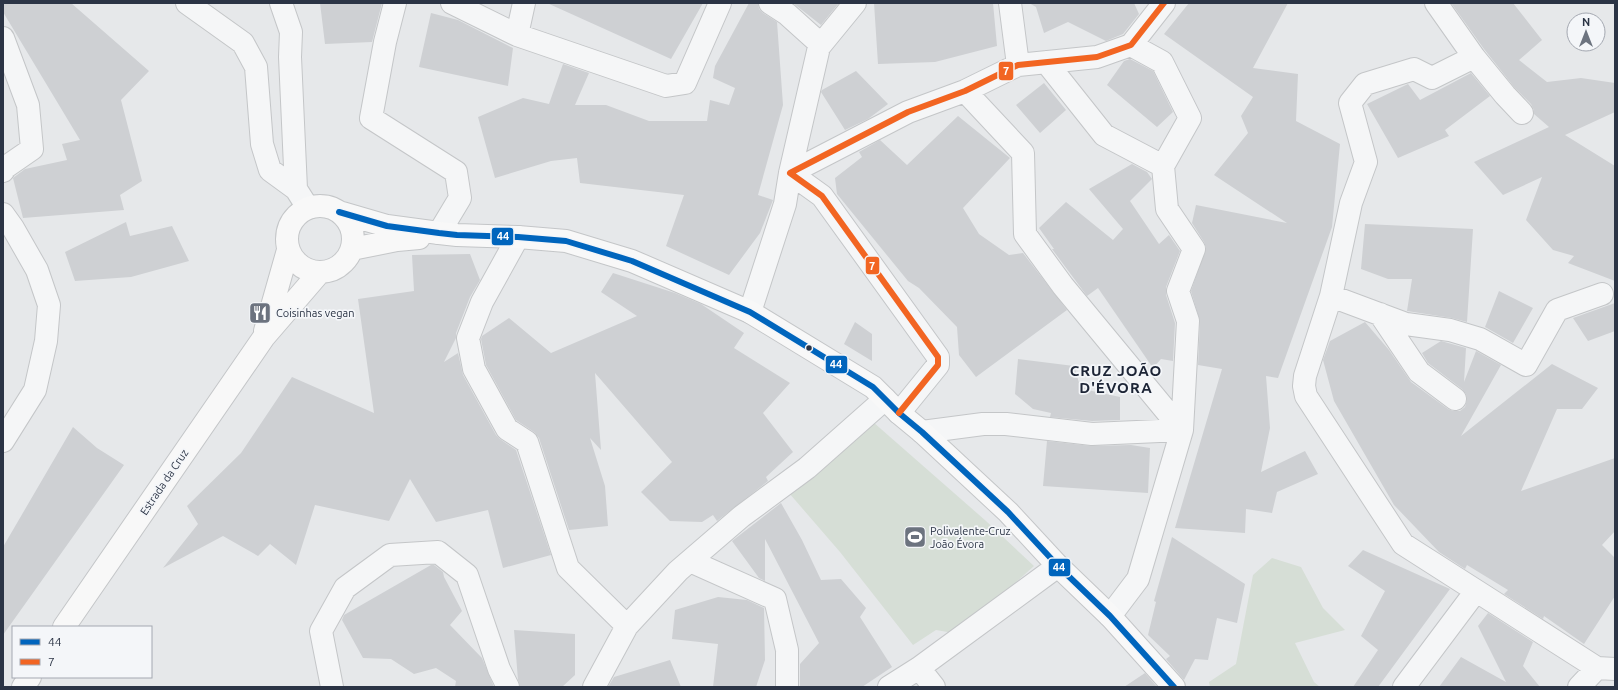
<svg xmlns="http://www.w3.org/2000/svg" width="1618" height="690" font-family="Ubuntu,sans-serif">
	<style>
		.green { fill: #d6ded6 }
		.building { fill: #ced0d3 }
		.lines { fill: none; stroke-linecap: round; stroke-linejoin: round }
		.street-casing { stroke: #c4c6c8; stroke-width: 24 }
		.secondary-casing { stroke: #c4c6c8; stroke-width: 24 }
		.street { stroke: #f5f6f7; stroke-width: 22 }
		.secondary { stroke: #f8f8f8; stroke-width: 22 }
		.bus-1-casing { stroke: #f4f6f9; stroke-width: 9 }
		.bus-2-casing { stroke: #f4f6f9; stroke-width: 9 }
		.bus-1 { stroke: #0065bd; stroke-width: 6 }
		.bus-2 { stroke: #f26522; stroke-width: 6 }
		.bus-dot { fill: #2b3445; stroke: #f4f6f9; stroke-width: 1.5 }
		.labels { text-anchor: middle; stroke-width: 3.5; stroke-linejoin: round; paint-order: stroke }
		.poi-label { font-size: 11px; fill: #2b3445; stroke: #f4f6f9; text-anchor: start }
		.street-label { font-size: 11px; fill: #2b3445; stroke: #f4f6f9 }
		.district-label { font-size: 15px; font-weight: bold; letter-spacing: 1px; fill: #1d2536; stroke: #f4f6f9 }
		.line-badge { stroke: #f4f6f9; stroke-width: 1.5 }
		.badge-label { font-size: 11px; text-anchor: middle; font-weight: bold; fill: #fff }
	</style>
	<rect width="100%" height="100%" fill="#e6e8ea"/>
	<path class="green" d="M873,422L986,521L1034,566L959,634L936,630L913,645L840,552L789,493Z
		M1272,558L1301,567L1323,608L1345,630L1295,643L1314,682L1320,687H1210L1209,682L1236,664L1253,575Z"/>
	<path class="building" d="M3,3H71L149,71L121,100L142,181L120,195L124,210L23,218L13,178L25,169L67,160L62,144L80,140L3,12Z
		M320,3H382L372,42L325,44Z
		M547,3H703L671,59Z
		M749,3H758L759,9L763,13L777,22L783,105L758,195L773,200L760,233L729,275L666,246L684,195L580,183L577,158L551,161L495,178L478,117L523,98L549,104L563,64L589,73L575,105H606L649,121H707L710,100L729,105L735,88L713,78L715,66Z
		M793,3H839L821,25Z
		M874,3H993L997,46L935,62L878,64Z
		M1029,3H1134L1139,14L1123,34L1106,41L1068,22L1044,33L1036,7Z
		M1189,3H1288L1253,68L1298,74L1296,121L1340,144L1332,227L1278,378L1266,376L1270,428L1261,472L1305,451L1318,474L1277,492L1272,513L1246,509L1245,533L1175,528L1222,369L1198,365L1200,321L1191,291L1206,248L1204,242L1192,223L1196,205L1287,223L1214,175L1248,133L1241,116L1253,97L1164,34Z
		M1451,3H1513L1542,40L1519,60L1547,82L1581,78L1615,83V112L1565,135L1615,166V281L1568,263L1574,256L1553,250L1526,220L1542,177L1503,195L1474,162L1549,127L1534,114V110L1531,104L1514,87L1484,49Z
		M431,13L458,20L513,48L508,86L419,67Z
		M1130,59L1153,71L1173,112L1157,127L1107,85L1124,61Z
		M856,71L888,104L868,119L845,130L821,92L822,90Z
		M1471,73L1490,96L1445,130L1449,136L1398,158L1367,104L1408,84L1420,100Z
		M1044,83L1066,110L1040,133L1016,105Z
		M958,116L1010,158L963,208L979,234L1009,255L1023,253L1067,310L976,377L959,355L957,327L919,288L908,281L837,194L835,178L862,157L859,152L880,140L907,165Z
		M1132,164L1147,172L1152,179L1130,201L1159,244L1169,235L1180,251L1166,287V295L1175,323L1173,361L1161,359L1153,368L1098,288L1087,296L1052,249H1054L1039,228L1066,202L1113,240L1123,229L1089,189Z
		M126,222L130,236L172,226L189,261L131,277L75,281L65,252Z
		M1365,224L1473,229L1467,322L1452,318L1407,311L1412,279H1388L1361,269Z
		M470,254L480,280L470,297L456,333V338L444,362L458,353L463,375L496,435L500,439L516,450L551,555L503,568L488,510L436,522L410,479L389,521L315,505L296,565L270,544L258,556L223,536L163,568L198,524L187,506L241,453L292,377L374,413L358,299L414,291L412,255Z
		M613,273L675,293L701,304L744,333L734,348L790,383L763,413L793,452L766,477L768,481L717,521L713,515L702,522L670,521L641,492L672,462L595,373L601,450L590,438L605,486L608,526L569,530L539,438L534,432L516,420L486,365L481,339L482,336L509,318L551,353L637,316L601,292Z
		M1499,291L1533,308L1513,343L1485,327Z
		M1615,303V331L1588,341L1573,318Z
		M855,322L872,334V361L844,344Z
		M1365,322L1389,350L1411,382L1448,409L1453,411H1460L1465,407L1467,400L1466,394L1462,389L1428,363L1422,353L1441,341L1466,348L1464,382L1476,351L1501,365L1461,436L1552,364L1598,388L1582,409H1557L1521,491L1615,458V531L1602,545L1615,558V596L1584,644L1544,616L1543,619L1504,594L1508,590L1467,565L1465,569L1439,552L1394,505L1334,401L1323,360L1330,341Z
		M1018,359L1074,366L1080,386L1092,391L1120,397V420L1092,421L1050,417L1051,413L1033,409L1015,394Z
		M73,427L97,448L124,465L3,635V547Z
		M1047,441L1091,446L1131,445L1150,448L1148,493L1043,486Z
		M781,503L802,540L821,580L841,579L866,608L860,617L892,667L862,687H800V664L819,643L765,539V581L759,578L732,541Z
		M1172,537L1245,584L1237,623L1217,618L1208,660L1195,659L1184,680L1166,659L1170,656L1148,635L1156,602L1154,601Z
		M1363,550L1450,589L1378,687H1353L1378,650L1361,636L1385,591L1348,566Z
		M431,565H434L443,572L444,577L462,611L450,625L482,658L494,687H455L456,681L436,668L414,674L391,659L363,658L342,620L344,615Z
		M718,597L747,600L764,608L765,660L756,687H713L718,644L672,639L675,610Z
		M1488,613L1533,642L1523,666L1540,687H1439L1461,657L1506,682L1478,626Z
		M514,630L575,634V675L562,687H520L518,680Z
		M670,660L681,687H608L614,677Z
		M1145,673L1157,687H1124Z"/>
	<g class="lines">
		<g class="street-casing">
			<path id="street" d="M187,3L243,43L256,67L262,144L270,170L296,189
				M281,3L291,32L290,57L296,189L308,208
				M395,3L385,42L371,118L456,172L460,198L439,233
				M452,3L517,35L666,86L685,83L720,3
				M770,3L787,14L817,41L819,47
				M1010,3L1018,65
				M1436,3L1474,57
				M517,35L524,3
				M3,38L28,105L32,149L6,167L3,171
				M1131,45L1162,62L1190,118L1163,166
				M1046,62L1104,135L1163,166L1167,209L1194,249L1178,291L1188,321L1182,430
				M965,91L1023,153L1025,234L1063,286L1182,430
				M1522,113L1505,95L1474,57L1432,78L1414,69L1365,84L1350,103L1366,162L1351,203L1331,296L1305,376L1304,386L1306,396L1403,544L1597,668L1615,669
				M3,214L13,228L37,270L49,305L46,341L35,390L3,441
				M518,237L482,302L468,338L474,369L507,429L527,442L568,568L627,626
				M1331,296L1406,324L1450,330L1480,339L1526,365L1557,310L1602,294
				M750,312L785,204L790,173L819,47L855,3
				M1380,314L1419,372L1455,399
				M899,413L938,365V357L822,196L790,173L908,112L965,91L1018,65L1097,57L1131,45L1164,3
				M922,432L983,424H1006L1092,434L1182,430L1138,579L1110,616
				M690,561L775,599L787,650V687
				M332,687L321,631L345,588L390,555L438,552L467,575L499,669L508,687
				M594,687L627,626L678,571L742,516L807,468L885,399
				M889,687L919,668
				M934,687L919,668L1058,566
				M1404,687L1476,591
				M1579,687L1597,668"/>
		</g>
		<g class="secondary-casing">
			<path id="secondary" d="M287 239a33 33 0 1 1 66 0a33 33 0 1 1-66 0Z
				M339,212L387,226L439,233L457,235L518,237L566,241L632,261L750,312L873,387L899,413L922,432L1008,512L1058,566L1110,616L1174,687
				M352,249L397,240L419,238
				M265,331L288,250
				M64,627L264,337L320,272
				M23,687L30,677"/>
		</g>
		<use href="#street" class="street"/>
		<use href="#secondary" class="secondary"/>
		<g class="bus-1-casing">
			<path id="bus-1" d="M339,212L387,226L439,233L457,235L518,237L566,241L632,261L750,312L873,387L899,413L922,432L1008,512L1058,566L1110,616L1174,687"/>
		</g>
		<g class="bus-2-casing">
			<path id="bus-2" d="M899,413L938,365V357L822,196L790,173L908,112L965,91L1018,65L1097,57L1131,45L1164,3"/>
		</g>
		<use href="#bus-1" class="bus-1"/>
		<use href="#bus-2" class="bus-2"/>
	</g>
	<defs>
		<g id="restaurant-square" transform="scale(1.15)"><rect x="-9" y="-9" width="18" height="18" rx="4" fill="#6c737f" stroke="#f4f6f9"/><path d="M-5-6h1v4h1v-4h1v4h1v-4h1v5L-1.5 .5V6h-2V.5L-5-1ZM5-6V6H3V1.5H1.5Q1.5-4 5-6Z" fill="#fff"/></g>
		<g id="stadium-square" transform="scale(1.15)"><rect x="-9" y="-9" width="18" height="18" rx="4" fill="#6c737f" stroke="#f4f6f9"/><path d="M0-5a6.5 5 0 1 0 0 10a6.5 5 0 1 0 0-10ZM-3.5-1.8h7v3.6h-7Z" fill="#fff"/></g>
	</defs>
	<g fill-rule="evenodd">
		<use href="#restaurant-square" x="260" y="313"/>
		<use href="#stadium-square" x="915" y="537"/>
	</g>
	<circle class="bus-dot" cx="809" cy="348" r="3.5"/>
	<g class="labels">
		<g class="poi-label">
			<text x="276" y="317">Coisinhas vegan</text>
			<text x="930" y="535">Polivalente-Cruz<tspan x="930" dy="13">João Évora</tspan></text>
		</g>
		<g class="street-label">
			<text transform="translate(164 482) rotate(-56)" y="4">Estrada da Cruz</text>
		</g>
		<g class="district-label">
			<text x="1116" y="376">CRUZ JOÃO<tspan x="1116" dy="17">D'ÉVORA</tspan></text>
		</g>
	</g>
	<g class="line-badge">
		<rect x="998" y="61" width="16" height="20" rx="4" fill="#f26522"/>
		<rect x="491" y="227" width="23" height="19" rx="4" fill="#0065bd"/>
		<rect x="865" y="256" width="15" height="19" rx="4" fill="#f26522"/>
		<rect x="825" y="355" width="23" height="19" rx="4" fill="#0065bd"/>
		<rect x="1048" y="558" width="23" height="19" rx="4" fill="#0065bd"/>
	</g>
	<g class="badge-label">
		<text x="1006" y="75">7</text>
		<text x="503" y="240">44</text>
		<text x="872" y="270">7</text>
		<text x="836" y="368">44</text>
		<text x="1059" y="571">44</text>
	</g>
	<rect width="1618" height="690" fill="none" stroke="#2b3445" stroke-width="8"/>
	<rect x="12" y="626" width="140" height="52" fill="#f4f6f9" stroke="#a4a8b1"/>
	<rect x="20" y="639" width="20" height="6" fill="#0065bd" stroke="#a4a8b1"/>
	<text x="48" y="646" font-size="12" fill="#2b3445">44</text>
	<rect x="20" y="659" width="20" height="6" fill="#f26522" stroke="#a4a8b1"/>
	<text x="48" y="666" font-size="12" fill="#2b3445">7</text>
	<g transform="translate(1586 32)"><circle r="19" fill="#f4f6f9" stroke="#a4a8b1"/>
	<path d="M0-3L7 15L0 10L-7 15Z" fill="#6c737f"/>
	<text y="-6" font-size="11" font-weight="bold" text-anchor="middle" fill="#2b3445">N</text>
	</g>
</svg>
